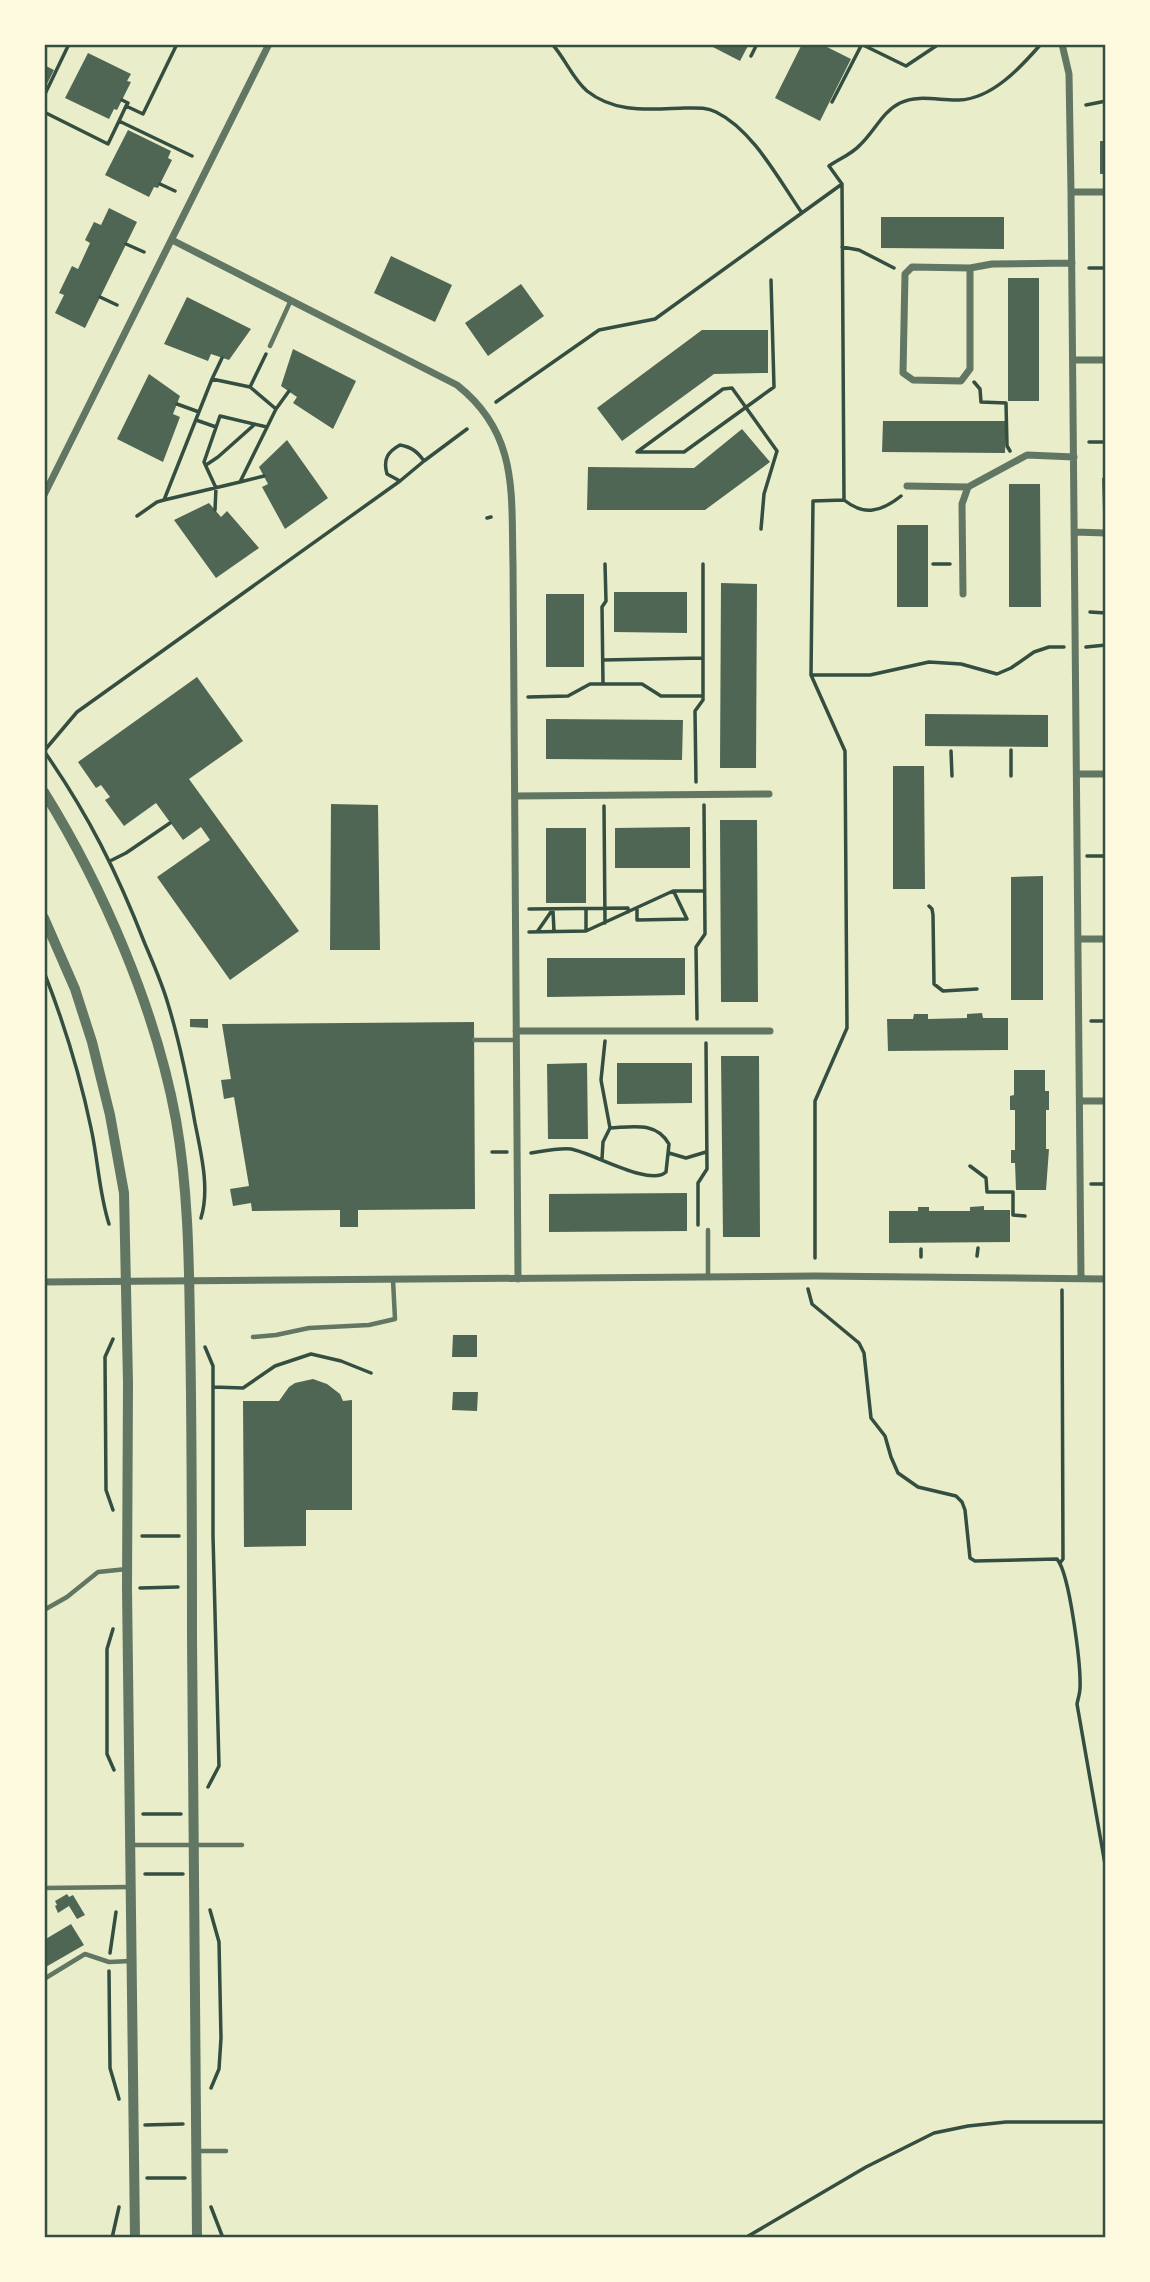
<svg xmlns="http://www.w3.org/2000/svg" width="1150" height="2282" font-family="'Work Sans',sans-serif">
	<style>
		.building { fill: #4f6655 }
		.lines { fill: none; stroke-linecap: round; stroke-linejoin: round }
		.path { stroke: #344e41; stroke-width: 3.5 }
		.service { stroke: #617663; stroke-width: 4.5 }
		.minor { stroke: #617663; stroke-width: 7 }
		.tertiary { stroke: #617663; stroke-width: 10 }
		.neatline { fill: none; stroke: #344e41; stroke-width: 2.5 }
	</style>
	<rect width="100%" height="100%" fill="#e9edc9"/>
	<path class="building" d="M707,44H749L740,61Z
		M802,44H821L851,59L820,121L775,98Z
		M88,53L131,74L127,81L131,82L117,110L114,109L109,119L65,98Z
		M1103,56H1106V93H1103Z
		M44,65L54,70L44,90Z
		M128,130L171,151L168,158L172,160L158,188L154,187L149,197L105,175Z
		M1100,141H1106V174H1100Z
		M109,208L137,222L85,328L55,313L64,295L59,293L72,266L78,269L90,243L85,240L94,222L101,225Z
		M881,217H1004V249L881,248Z
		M391,256L452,285L435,322L374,293Z
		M1008,278H1039V401H1008Z
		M521,284L544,316L488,356L465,323Z
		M187,297L251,329L229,360L211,354L208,361L164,344Z
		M702,330H768V373L714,374L622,441L597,408Z
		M293,349L356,381L333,429L293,403L297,397L281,386Z
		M149,374L180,396L173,414L180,417L163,462L117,439Z
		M883,421H1006L1005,453L882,452Z
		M742,429L770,462L705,510H587L588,467L694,468Z
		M287,440L328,498L285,529L262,487L268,484L259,467Z
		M1102,478H1106V512H1103Z
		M1009,484H1040L1041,607H1009Z
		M209,503L221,517L227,511L259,548L216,578L174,520Z
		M897,525H928V607H897Z
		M721,583L757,584L756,768H720Z
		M614,592H687V633L614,632Z
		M546,594H584V667H546Z
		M197,677L243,741L189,779L299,931L230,980L157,877L210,840L201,827L183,840L156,803L124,826L105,800L110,797L101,785L96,788L78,762Z
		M925,714L1048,715V747L925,746Z
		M546,719L683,720L682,760L546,759Z
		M1104,720H1106V750H1103Z
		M893,766H924L925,889H893Z
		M331,804L378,805L380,950H330Z
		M720,820H757L758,1002H721Z
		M690,827V868H615V828Z
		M546,828H586V903H546Z
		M1043,876V1000H1011V877Z
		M547,958H685V995L547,997Z
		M982,1013L983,1018H1008V1050L888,1051L887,1019H913L914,1014H928V1019L967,1018V1014Z
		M190,1019H208V1028L190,1027Z
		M474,1022L475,1209L358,1210V1227H340V1210L252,1211L251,1203L233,1206L230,1189L249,1186L234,1097L224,1099L221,1080L231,1079L222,1024Z
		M721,1056H759L760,1237H723Z
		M587,1063L588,1139H548L547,1064Z
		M617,1063H692V1103L617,1104Z
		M1014,1070H1045V1091H1049V1110H1046V1149H1049L1046,1190H1016L1015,1163H1011V1150H1015V1110H1010V1096L1014,1095Z
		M687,1193V1231L549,1232V1194Z
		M984,1206V1210H1010V1242L889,1243V1211H918V1207H929V1211H970V1207Z
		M453,1335H477V1357H452Z
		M313,1379L327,1384L340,1394L343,1401L352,1400V1510H306V1546L244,1547L243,1401H279L289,1387L295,1383Z
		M453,1392H478L477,1411L452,1410Z
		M67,1894L69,1897L73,1895L85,1915L77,1919L69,1906L58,1913L55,1906L57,1905L55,1901Z
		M71,1924L84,1945L44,1968V1940Z"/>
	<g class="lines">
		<path class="path" d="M552,44C565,58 572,78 587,91C616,114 650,109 685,108C696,108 706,107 716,112C753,130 779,180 802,213
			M861,44L906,66L939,44
			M751,56L757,44
			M44,96L69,44
			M122,100L128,103L126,106
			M832,102L862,44
			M1086,105L1106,101
			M44,112L108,144L119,121L192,156
			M119,121L126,106L143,114L177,44
			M160,184L175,191
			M842,184L829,166C839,159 852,154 860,145C875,131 882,112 900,103C918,94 941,101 959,100C992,99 1021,67 1041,44
			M126,244L144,252
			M842,247L859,250L894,268
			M1089,268H1106
			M100,297L117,305
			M212,379L222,358
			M974,382L980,389L981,402L1006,403L1007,446L1010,451
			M250,387L266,354
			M496,402L599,330L655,319L842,184L844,500L813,501L811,675L845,751L847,1028L815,1101V1258
			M177,404L199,412
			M276,409L289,391
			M196,420L216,427
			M1089,442H1106
			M637,452L723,389L732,388L777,451L764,494L761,529
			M638,452H684L774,387L771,280
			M206,465L218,457L255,424
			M400,481L424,461
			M240,482L264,476
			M844,500C864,516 881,512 901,496
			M215,510L216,488L204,462L220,416L267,427
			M137,516L157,502L164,500L240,482L276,409L250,387L212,379L164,500
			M487,518L491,517
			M933,564H950
			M1090,612L1106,613
			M1086,647L1106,645
			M603,660L703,658
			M811,675H870L929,662L961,664L997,674L1011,668L1034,652L1049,647H1064
			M603,684L602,607L606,601L605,564
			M528,697L568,696L590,684H642L661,696H702
			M44,751C88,814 117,872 145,944C153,963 162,983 168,1004C180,1043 188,1083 195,1123C201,1153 210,1189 201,1218
			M44,751L77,712L400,481L387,474C383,460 387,452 400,445C411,447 417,451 424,461L467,429
			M951,751L952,776
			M1011,776V750
			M696,782L695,711L703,700V564
			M604,806L605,923
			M1087,856H1106
			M110,861L126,853L170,823
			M929,906L932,909L933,915L934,984L943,991L977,989
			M637,908V920L687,919L674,892
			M529,909L628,908V912
			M553,911L554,931
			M586,931V909
			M529,932L586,931L673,891H704
			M537,932L553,909
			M44,972C64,1023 80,1075 91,1128C98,1159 99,1193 109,1224
			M697,1019L696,947L705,934L704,805
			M1091,1021H1106
			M492,1152H507
			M531,1153C544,1151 557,1148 571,1149C593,1153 650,1187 666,1172L669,1144C656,1121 632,1127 610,1128
			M669,1153L686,1158L706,1152
			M602,1159L603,1142L610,1128L601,1080L605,1041
			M970,1166L986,1178L987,1192H1013V1215L1025,1216
			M1091,1184H1106
			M698,1225V1183L707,1169L706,1043
			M977,1256L978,1248
			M921,1257V1249
			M808,1289L812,1304L859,1343L864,1353L871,1418L885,1436L891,1457L898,1473L918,1487L956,1496L962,1502L965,1510L970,1558L975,1561L1057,1559C1070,1574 1081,1667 1080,1688C1080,1693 1078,1699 1077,1704L1106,1870
			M113,1339L105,1357L106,1490L113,1510
			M205,1347L213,1366V1536L219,1766L208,1787
			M213,1387L243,1388L275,1366L311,1354L341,1361L371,1373
			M142,1536H179
			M1060,1563L1063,1559L1062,1290
			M140,1588L178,1587
			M113,1629L107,1649V1754L114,1770
			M143,1814H181
			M145,1874H183
			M210,1910L219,1942L221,2038L219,2069L211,2088
			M110,1953L116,1912
			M109,1971L110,2068L119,2099
			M145,2125L183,2124
			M147,2178H185
			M211,2207L223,2238
			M112,2238L119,2207
			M745,2238L866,2167L934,2133L968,2126L1006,2122H1106"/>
		<path class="service" d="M270,346L291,300
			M474,1040H516
			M708,1230V1277
			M253,1337L276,1335L309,1328L369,1325L395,1319L393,1280
			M44,1610L67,1597L98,1572L127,1569
			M131,1845H242
			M44,1888L130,1887
			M44,1979L85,1954L109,1962L131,1961
			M197,2151H226"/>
		<path class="minor" d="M1062,44L1069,74L1071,192L1081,1278
			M1071,192H1106
			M172,240L457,385C519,434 511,493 513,564L518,1279
			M970,268L912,267L905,274L903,373L913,380L961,381L970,369V268L992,264L1072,263
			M1073,360H1106
			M907,486L968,487
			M44,495L269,44
			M1075,532L1106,533
			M963,594L962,504L968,487L1027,455L1074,457
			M1077,774H1106
			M515,796L769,794
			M1079,939H1106
			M516,1031H770
			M1081,1101H1106
			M44,1282L815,1276L1106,1279"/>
		<path class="tertiary" d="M44,792C103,887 156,1010 176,1120C188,1188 189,1258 190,1327C192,1431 192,1535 192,1638C193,1838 196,2038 197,2238
			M44,918L75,989L92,1042L110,1115L124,1193L128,1383L127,1588L135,2238"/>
	</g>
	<rect width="1150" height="2282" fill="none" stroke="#fefae0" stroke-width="91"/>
	<rect x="46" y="46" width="1058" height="2190" class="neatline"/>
</svg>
